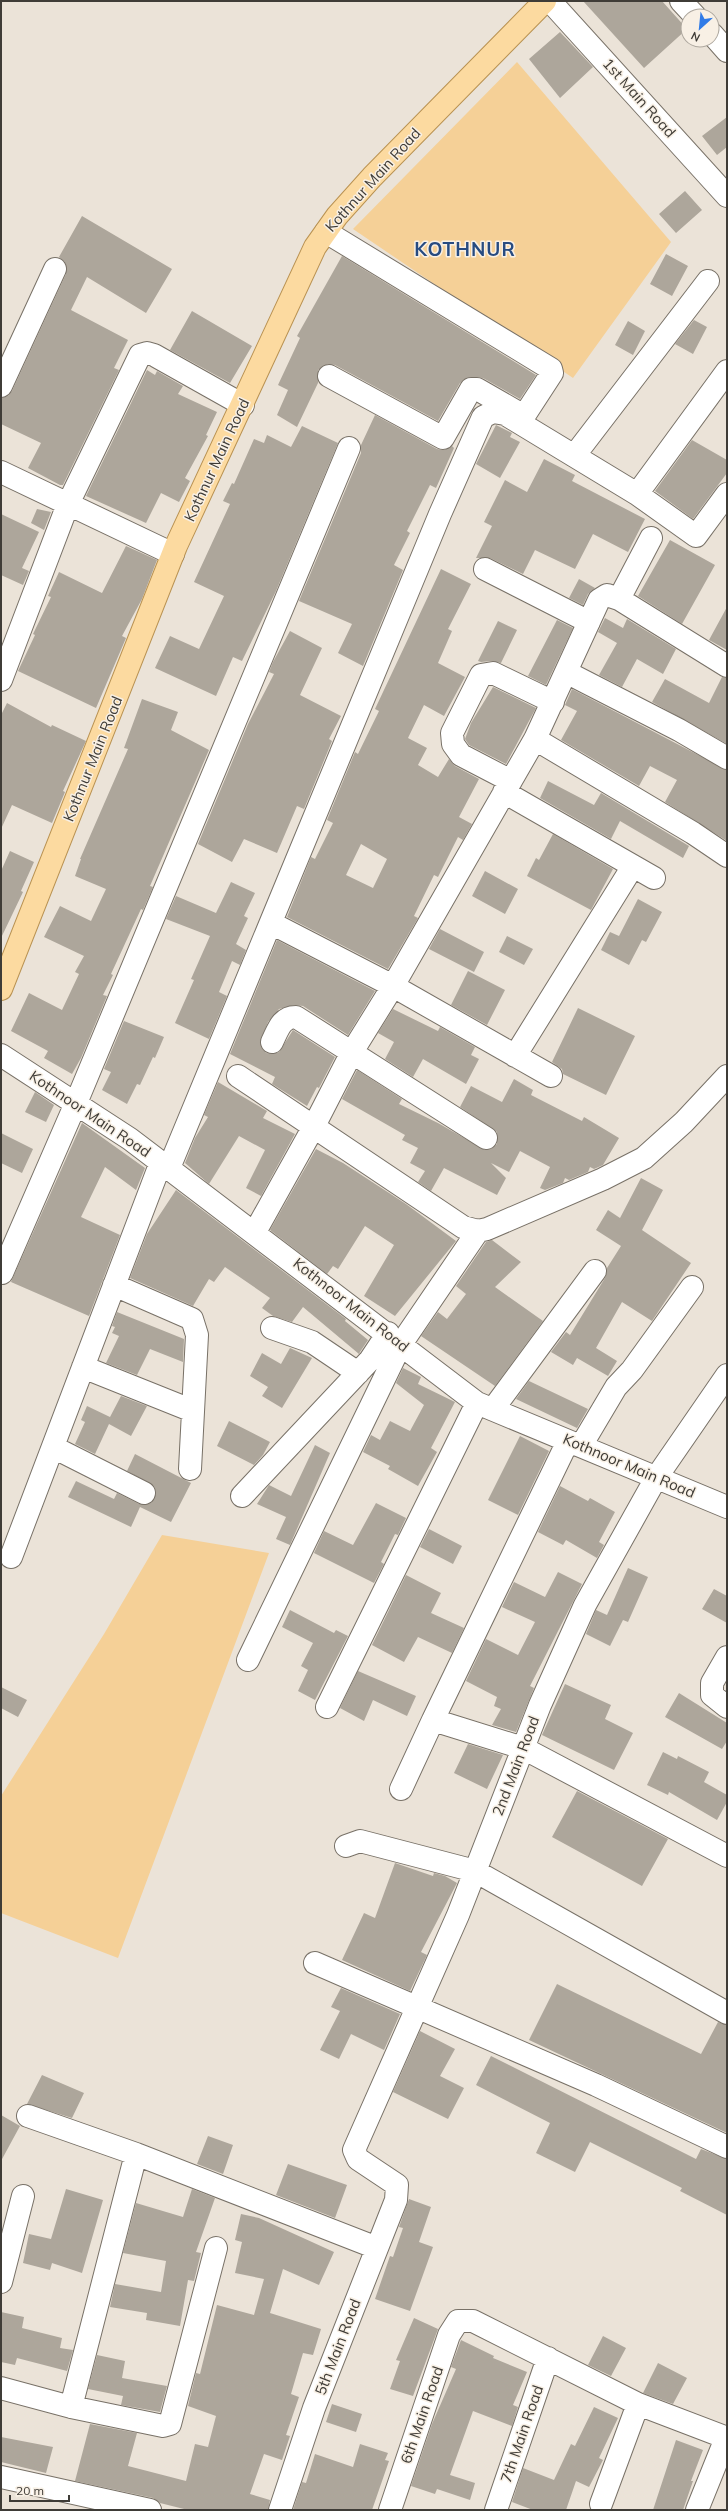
<svg xmlns="http://www.w3.org/2000/svg" width="728" height="2511" font-family="Mulish,sans-serif">
	<style>
		.green { fill: #f5d097 }
		.building { fill: #ada69b; fill-rule: evenodd }
		.lines { fill: none; stroke-linecap: round; stroke-linejoin: round }
		.minor-casing { stroke: #787167; stroke-width: 24 }
		.major-casing { stroke: #b99252; stroke-width: 24 }
		.minor { stroke: #fff; stroke-width: 22 }
		.major { stroke: #fcdaa0; stroke-width: 22 }
		.labels { text-anchor: middle; stroke-width: 3; stroke-linejoin: round; paint-order: stroke }
		.street-label { font-size: 15px; fill: #3f3c37; stroke: #f8f0e5 }
		.district-label { font-size: 19px; font-weight: bold; letter-spacing: 1px; fill: #274b81; stroke: #f8f0e5 }
	</style>
	<rect width="100%" height="100%" fill="#ebe3d8"/>
	<path class="green" d="M517,62L671,242L573,378L353,229Z
		M162,1535L269,1553L118,1958L1,1913V1796L104,1634Z"/>
	<path class="building" d="M583,1H662L687,29L644,68Z
		M560,32L593,67L560,98L529,59Z
		M727,117V147L717,155L702,136Z
		M685,191L702,210L676,233L659,214Z
		M82,216L172,269L146,313L87,277L71,310L128,340L114,368L119,370L63,485H60L28,468L41,443L1,424V398L8,396L12,391L66,274L65,262L59,257Z
		M666,254L688,266L672,296L650,284Z
		M342,256L536,375L520,399L483,378L471,377L460,383L438,421L335,365L328,364L318,370V383L297,427L277,415L288,390L278,385L300,338L297,336Z
		M192,311L252,346L230,383L170,350Z
		M694,320L707,327L693,354L675,344Z
		M628,321L645,331L633,355L615,345Z
		M147,370L155,375L157,371L183,386L178,394L217,412L206,435L208,436L185,478L190,481L179,502L161,493L146,523L86,496Z
		M375,415L437,449L444,450L452,446L454,448L436,488L430,485L407,531L410,533L394,565L403,570L363,666L338,653L352,624L299,601L361,453V445Z
		M496,425L512,433L510,437L520,442L500,478L476,464Z
		M302,426L338,443L276,591L242,661L233,657L216,696L155,668L170,636L199,649L224,596L194,582L230,504L223,501L232,483L234,484L254,439L264,443L267,435L291,447Z
		M692,440L727,460V473L693,519L655,491Z
		M544,459L575,475L572,481L645,519L628,552L593,534L575,569L535,550L523,574L490,558H476L492,526L484,522L505,480L527,492Z
		M37,509L51,512L44,530L31,523Z
		M1,514L39,532L22,568L29,571L23,585L1,575Z
		M670,540L715,565L682,624L638,596Z
		M126,546L157,560L142,599L122,636L126,638L96,708L18,671L35,635L33,634L51,597L48,596L59,572L102,593Z
		M441,569L471,584L448,629L452,631L438,663L465,677L444,716L424,705L408,738L427,748L418,765L438,777L449,759L455,766L479,779L459,817L472,824L463,840L458,837L438,877L434,875L414,916L418,918L388,969L287,917L311,857L315,859L333,823L327,820L355,752L358,754L379,711L375,709ZM361,844L387,859L373,888L346,875Z
		M579,579L595,588L588,594L583,605L569,598Z
		M727,607V650L709,640Z
		M605,618L623,628L627,619L676,649L663,674L637,659L622,687L599,675L617,643L598,632Z
		M557,620L573,628L546,685L528,676Z
		M498,621L517,630L501,663L491,661L481,662L478,661Z
		M290,631L322,648L300,695L341,716L329,739L332,741L304,809L297,806L277,853L244,839L232,862L198,844L248,724L274,674L269,672L273,662Z
		M722,677L727,678V744L652,702L665,679L709,703Z
		M493,687L536,708L506,764L469,745L465,739L471,723Z
		M572,689L727,770V841L665,802L677,780L650,766L639,786L561,740L577,711L565,705Z
		M142,699L178,712L171,730L209,750L150,886L153,887L143,910L141,909L111,974L113,975L103,995L107,996L81,1058L72,1074L44,1058L48,1051L11,1031L29,993L62,1010L79,974L75,972L84,956L44,937L60,906L91,921L106,889L75,876L81,859H80L128,749L124,748Z
		M7,703L51,727L52,725L86,741L63,791L65,792L52,823L12,805L1,829V715Z
		M548,781L594,805L601,793L689,846L683,858L620,821L611,839L540,798Z
		M553,834L613,869L591,910L527,876L536,858L539,860Z
		M10,851L34,862L21,891L23,892L1,938V871Z
		M485,871L518,889L505,914L472,896Z
		M231,882L255,893L244,916L248,918L236,944L246,950L240,965L232,961L219,992L227,996L209,1039L175,1023L194,980L191,979L210,936L166,919L176,896L216,913Z
		M638,899L662,912L646,942L642,940L629,965L601,950L610,932L619,936Z
		M440,929L484,952L474,972L429,949Z
		M507,936L533,949L524,965L499,952Z
		M277,940L375,991L348,1035L303,1006L295,1005L279,1009L268,1022L260,1043L266,1053L273,1054L279,1052L293,1030L335,1057L319,1088L317,1087L307,1106L272,1084L275,1077L230,1054Z
		M468,971L505,990L487,1025L451,1005Z
		M578,1008L635,1036L606,1095L563,1074L562,1069L552,1062Z
		M393,1009L438,1031L440,1027L475,1047L471,1055L479,1059L466,1084L423,1059L413,1077L385,1059L394,1042L378,1033Z
		M124,1021L164,1037L155,1058L153,1057L140,1085L137,1084L127,1104L102,1090L111,1072L104,1069Z
		M357,1070L402,1099L399,1104L438,1123L485,1150L491,1149L497,1144V1132L460,1107L471,1086L502,1102L514,1079L533,1090L531,1095L582,1121L584,1117L619,1138L603,1165L594,1169L590,1167L588,1172L569,1180L565,1178L563,1183L545,1190L540,1188L550,1167L520,1151L509,1172L491,1163L506,1178L497,1195L444,1168L431,1191L418,1182L425,1171L410,1163L418,1148L402,1140L405,1135L342,1099Z
		M218,1082L267,1111L263,1118L295,1134L261,1196L246,1188L265,1150L239,1136L209,1184L185,1163L195,1138L208,1117L204,1115Z
		M35,1092L54,1105L46,1122L25,1112Z
		M82,1123L145,1168L136,1190L105,1167L81,1217L120,1235L89,1316L11,1282Z
		M1,1133L33,1149L22,1173L1,1163Z
		M316,1149L343,1163L406,1204L456,1241L395,1316L364,1296L394,1245L365,1226L338,1269L333,1266L327,1274L270,1230Z
		M641,1178L663,1190L642,1230L691,1263L652,1321L622,1302L596,1348L617,1361L608,1376L577,1358L573,1365L551,1352L566,1332L570,1335L605,1278L607,1268L621,1246L596,1230L608,1210L620,1218Z
		M176,1190L346,1319L345,1321L368,1340L360,1352L359,1354L303,1307L292,1322L273,1316L262,1308L270,1298L225,1267L214,1282L209,1279L193,1306L130,1278L147,1234Z
		M492,1240L521,1262L495,1287L543,1321L495,1386L421,1336L438,1312L447,1319L466,1294L456,1286L486,1242Z
		M117,1312L184,1339L183,1362L150,1349L137,1375L106,1363L119,1336L112,1333L115,1327L112,1326Z
		M290,1348L312,1358L282,1408L262,1396L268,1387L250,1376L262,1353L281,1364Z
		M403,1368L421,1377L418,1384L455,1402L431,1448L437,1452L418,1486L388,1469L390,1466L363,1452L371,1435L380,1440L390,1421L410,1431L424,1405L396,1383Z
		M529,1381L588,1409L577,1428L516,1399Z
		M121,1396L147,1406L131,1436L109,1424L95,1454L75,1444L85,1422L81,1420L87,1406L110,1417Z
		M229,1421L270,1442L263,1455L254,1465L217,1446Z
		M520,1436L549,1451L518,1515L488,1500Z
		M315,1445L330,1453L290,1545L276,1539L286,1517L257,1504L269,1485L291,1496Z
		M135,1454L191,1483L171,1522L140,1507L131,1527L68,1497L76,1481L114,1499L117,1493L139,1504L151,1503L156,1493L154,1486L127,1471Z
		M560,1486L588,1501L590,1498L615,1512L599,1542L604,1545L597,1558L566,1540L563,1545L538,1532Z
		M376,1503L406,1518L398,1535L395,1534L381,1562L384,1564L374,1583L314,1553L324,1531L353,1545Z
		M429,1529L462,1546L453,1564L420,1547Z
		M628,1568L648,1577L628,1622L623,1620L610,1646L586,1634L596,1610L607,1615Z
		M558,1572L582,1584L530,1686L534,1688L516,1732L492,1725L501,1709L494,1706L497,1697L466,1681L486,1639L518,1655L535,1622L502,1607L514,1582L545,1597Z
		M406,1575L441,1593L431,1613L464,1628L452,1653L418,1637L404,1662L372,1645Z
		M714,1589L727,1596V1623L702,1609Z
		M290,1610L334,1633L336,1630L348,1636L315,1700L298,1691L308,1670L301,1666L313,1643L282,1627Z
		M358,1671L416,1696L407,1716L373,1700L364,1721L340,1708Z
		M565,1684L611,1705L605,1719L633,1733L614,1770L542,1735Z
		M1,1687L27,1700L18,1717L1,1708Z
		M679,1693L727,1723V1741L722,1749L665,1717Z
		M468,1744L503,1755L487,1789L454,1773Z
		M663,1752L677,1759L678,1756L709,1772L704,1782L727,1795V1802L717,1820L669,1792L668,1795L647,1785Z
		M577,1791L668,1839L642,1886L552,1837Z
		M395,1863L433,1876L434,1873L445,1876L457,1883L421,1952L427,1955L410,1991L342,1960L364,1913L375,1918Z
		M557,1984L701,2054L718,2022L727,2025V2133L529,2040Z
		M341,1988L400,2014L384,2050L351,2034L339,2059L320,2050L340,2011L331,2007Z
		M420,2031L455,2049L440,2076L464,2088L448,2119L393,2092Z
		M491,2056L696,2159L701,2149L727,2159V2215L680,2191L682,2188L590,2142L575,2172L536,2153L550,2123L476,2085Z
		M42,2075L84,2093L72,2118L27,2104Z
		M1,2115L20,2126L1,2161Z
		M208,2136L233,2145L223,2174L197,2164Z
		M288,2164L347,2185L335,2218L276,2195Z
		M66,2189L103,2200L82,2273L52,2263L50,2270L23,2263L29,2234L51,2239Z
		M192,2189L215,2198L196,2252L201,2253L194,2281L188,2280L180,2326L146,2320L147,2313L110,2307L115,2284L161,2292L166,2261L123,2253L136,2203L183,2217Z
		M409,2199L431,2207L419,2242L433,2247L410,2311L375,2299L390,2256L393,2257L403,2228L399,2227Z
		M241,2214L259,2218L334,2252L319,2285L283,2269L270,2313L321,2329L313,2355L303,2353L291,2394L299,2397L286,2435L290,2436L282,2460L264,2454L250,2494L270,2500L268,2510H188L160,2503L153,2498L75,2481L90,2424L137,2433L128,2466L186,2481L195,2444L208,2447L216,2416L188,2406L196,2373L200,2374L217,2305L254,2315L264,2279L235,2273L242,2242L235,2240Z
		M1,2312L24,2317L22,2328L62,2338L60,2348L73,2350L67,2371L17,2358L15,2365L1,2362Z
		M414,2318L438,2329L413,2396L390,2389L400,2361L396,2360Z
		M603,2336L626,2348L611,2376L588,2365Z
		M461,2340L494,2356L493,2358L527,2372L513,2405L518,2407L512,2426L473,2411L450,2475L475,2483L470,2500L437,2489L435,2494L411,2486L432,2424L456,2369L451,2367Z
		M97,2355L125,2361L122,2378L167,2386L160,2412L121,2405L123,2396L88,2389Z
		M658,2363L687,2378L673,2404L643,2393Z
		M332,2404L362,2414L356,2432L326,2422Z
		M594,2407L618,2418L599,2458L603,2460L589,2487L576,2481L566,2510H533L512,2502L523,2468L554,2480L571,2444L575,2446Z
		M1,2437L53,2447L46,2473L1,2462Z
		M676,2440L703,2450L691,2481H693L683,2510H653Z
		M360,2444L388,2453L385,2460L389,2461L372,2510H293L302,2482L306,2483L315,2454L353,2467Z"/>
	<g class="lines">
		<g class="minor-casing">
			<path id="minor" d="M550,1L727,196
				M681,1L695,16
				M712,34L727,51
				M326,232L551,369L552,373L524,416L477,389H471L443,438L329,376
				M1,386L55,269
				M574,456L708,281
				M1,472L173,554
				M637,494L727,371
				M485,569L589,622
				M619,599L651,538
				M566,672L679,730L727,758
				M1,680L68,504L140,355L147,353L154,355L243,405
				M535,739L693,833L727,856
				M511,781L461,755L453,744L452,733L481,675L493,673L553,702
				M504,792L654,878
				M271,923L393,986L551,1076
				M272,1042C278,1030 281,1017 296,1017L486,1138
				M1,1055L130,1139L477,1403L727,1507
				M515,1056L633,866
				M238,1076L463,1227L478,1231L487,1229L603,1179L644,1158L684,1122L727,1076
				M169,1168L440,514L483,417L493,412L505,414L637,494L696,536L727,494
				M255,1232L313,1128L352,1052L393,986L535,739L599,600L607,595L619,599L727,666
				M2,1273L76,1103L349,448
				M114,1285L192,1319L197,1335L190,1469
				M272,1328L312,1342L358,1373
				M83,1367L193,1411
				M493,1409L595,1271
				M568,1441L433,1720L523,1748L727,1856
				M581,1446L616,1387L632,1370L692,1287
				M53,1447L144,1493
				M242,1496L370,1360L388,1333
				M11,1557L161,1162
				M727,1657L712,1683V1695L727,1707
				M248,1660L401,1344L478,1231
				M327,1707L477,1403
				M401,1789L433,1720
				M346,1846L360,1841L475,1871L727,2013
				M315,1963L596,2085L727,2147
				M28,2116L136,2154L377,2248
				M1,2282L23,2196
				M1,2388L71,2407L163,2426L170,2424L216,2248
				M71,2407L136,2154
				M1,2477L150,2510
				M601,2504L638,2404
				M280,2510L314,2408L396,2200L397,2185L358,2159L354,2150L458,1915L540,1705L585,1605L656,1478L727,1375
				M390,2510L449,2335L458,2321H473L638,2404L727,2438
				M496,2510L548,2358
				M697,2510L726,2438"/>
		</g>
		<g class="major-casing">
			<path id="major" d="M1,989L176,546L315,247L337,216L372,177L545,1"/>
		</g>
		<use href="#minor" class="minor"/>
		<use href="#major" class="major"/>
	</g>
	<g class="labels">
		<g class="street-label">
			<text transform="translate(639 98) rotate(48)" y="5">1st Main Road</text>
			<text transform="translate(373 180) rotate(-48)" y="5">Kothnur Main Road</text>
			<text transform="translate(217 460) rotate(-65)" y="5">Kothnur Main Road</text>
			<text transform="translate(93 759) rotate(-68)" y="5">Kothnur Main Road</text>
			<text transform="translate(90 1114) rotate(34)" y="5">Kothnoor Main Road</text>
			<text transform="translate(351 1305) rotate(38)" y="5">Kothnoor Main Road</text>
			<text transform="translate(629 1466) rotate(23)" y="5">Kothnoor Main Road</text>
			<text transform="translate(516 1766) rotate(-69)" y="5">2nd Main Road</text>
			<text transform="translate(338 2347) rotate(-69)" y="5">5th Main Road</text>
			<text transform="translate(422 2415) rotate(-71)" y="5">6th Main Road</text>
			<text transform="translate(522 2434) rotate(-71)" y="5">7th Main Road</text>
		</g>
		<g class="district-label">
			<text x="465" y="256">KOTHNUR</text>
		</g>
	</g>
	<rect width="728" height="2511" fill="none" stroke="#3f3c37" stroke-width="4"/>
	<g transform="translate(700 28) rotate(207)"><circle r="19" fill="#f8f0e5" stroke="#aea89f"/>
	<path d="M0-3L7 15L0 10L-7 15Z" fill="#307be7"/>
	<text y="-6" font-size="11" font-weight="bold" text-anchor="middle" fill="#3f3c37">N</text>
	</g>
	<path d="M10 2495v6h59v-6" fill="none" stroke="#3f3c37" stroke-width="2"/>
	<text x="16" y="2495" font-size="12" fill="#3f3c37" stroke="#f8f0e5" stroke-width="3" paint-order="stroke">20 m</text>
</svg>
